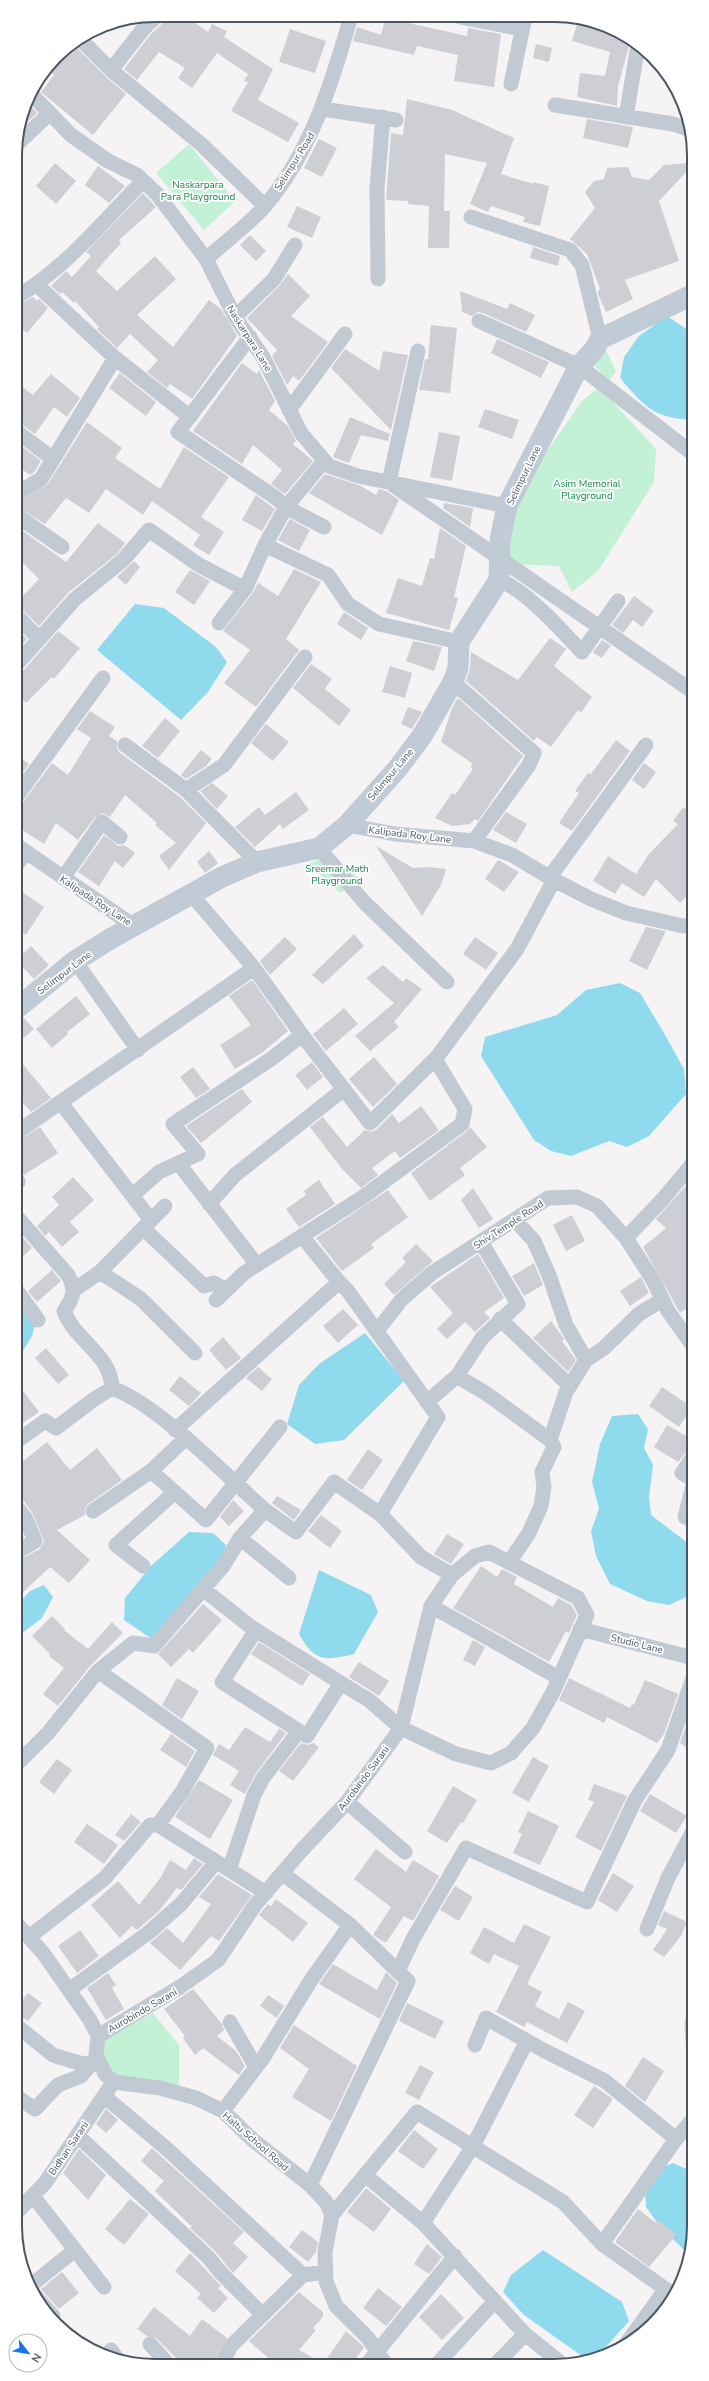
<svg xmlns="http://www.w3.org/2000/svg" width="709" height="2381" font-family="'Nunito Sans',sans-serif">
	<style>
		.green { fill: #c3f1d5 }
		.water { fill: #90daee }
		.building { fill: #cdcfd5 }
		.lines { fill: none; stroke-linecap: round; stroke-linejoin: round }
		.street { stroke: #c1cad2; stroke-width: 15 }
		.secondary { stroke: #c1cbd6; stroke-width: 21 }
		.labels { text-anchor: middle; stroke-width: 3.5; stroke-linejoin: round; paint-order: stroke }
		.street-label { font-size: 10px; fill: #4a5661; stroke: #fff }
		.park-label { font-size: 10px; fill: #17864f; stroke: #fff }
		.rim { fill: none; stroke: #4a5661; stroke-width: 2 }
	</style>
	<rect width="100%" height="100%" fill="#f5f3f3"/>
	<path class="green" d="M189,144L235,201L204,230L156,173Z
		M604,346L616,371L609,381L591,362Z
		M599,387L656,449L654,482L598,571L572,592L559,566L508,564L509,524L539,463L581,402Z
		M329,854L360,879L351,888L340,893L309,864Z
		M153,2013L179,2045V2085L127,2079L112,2074L104,2054L103,2039Z"/>
	<path class="water" d="M667,316L692,333V420C653,418 644,406 620,378L624,357L639,336Z
		M135,604L164,608L216,647L227,662L208,692L181,720L97,650Z
		M620,983L640,993L664,1033L684,1069L686,1094L649,1136L627,1147L609,1141L571,1156L551,1151L534,1140L481,1056L485,1037L557,1015L586,990Z
		M17,1297L36,1321L32,1336L17,1361Z
		M365,1333L404,1381L344,1440L315,1444L287,1424L299,1385L319,1364Z
		M638,1414L648,1429L644,1448L653,1465L649,1497L651,1515L693,1547V1594L669,1605L647,1601L610,1584L596,1556L591,1531L599,1509L592,1482L600,1444L612,1416Z
		M189,1532L213,1533L226,1545L223,1556L152,1639L124,1620L125,1598L152,1565Z
		M319,1570L371,1595L378,1612L354,1654C324,1661 315,1662 299,1634Z
		M44,1585L53,1597L42,1618L17,1637V1605L30,1591Z
		M673,2163L691,2171L694,2175V2235L689,2255L659,2225L646,2207L644,2175Z
		M543,2250L622,2302L629,2321L597,2357L586,2359L524,2315L503,2292L511,2275Z"/>
	<path class="building" d="M167,15H184L208,32L212,24L227,31L224,37L273,69L258,100L299,123L288,142L231,111L248,82L244,81L248,74L217,53L192,88L178,78L185,68L159,52L137,80L124,69L151,34L164,22Z
		M386,16L400,17L399,21L467,36L468,28L501,34L494,87L454,81L458,55L417,46L414,55L353,41L357,27L381,35Z
		M579,18L624,34L631,39L618,86L617,106L577,97L580,73L605,76L610,52L572,41Z
		M290,29L326,41L315,73L279,62Z
		M73,44L105,76L126,94L93,135L41,92L54,75L47,70L56,56Z
		M536,44L552,48L549,62L533,58Z
		M407,99L452,110L514,138L501,174L533,184V182L549,186L540,226L523,222L525,217L491,206L488,212L470,204L487,163L445,154L444,211H450L449,248H428L429,206L408,204V201L386,200L391,133L403,135Z
		M26,101L37,113L19,130Z
		M587,119L633,127L628,148L583,138Z
		M319,139L337,148L322,177L304,168Z
		M55,163L76,181L56,204L36,186Z
		M691,163V167L659,201L679,261L625,280L633,299L606,312L598,294V291L600,289L587,254L570,239L595,208L585,192L594,181L604,179L607,168L628,167L632,177L649,180L664,165Z
		M98,166L125,186L109,203L85,185Z
		M143,193L156,207L119,240L121,243L96,271L117,291L155,256L176,279L137,315L173,347L209,300L221,309L237,336L192,399L170,384L167,388L147,372L158,360L130,334L117,348L97,329L99,327L75,301L74,303L62,292L60,294L51,286L66,271L72,277L91,256L86,252Z
		M297,206L321,217L312,238L287,227Z
		M250,235L266,251L256,261L240,245Z
		M533,247L560,256L558,266L530,258Z
		M288,274L310,296L291,316L328,342L299,381L293,376L287,385L272,356L277,350L247,318L280,285Z
		M460,291L507,309L510,303L535,315L526,332L483,313L478,312L472,316L462,312Z
		M33,297L37,301L39,299L48,308L27,333L15,323V307Z
		M431,325L457,328L450,393L419,390L425,359H428Z
		M497,339L549,362L541,378L491,353Z
		M345,349L379,371L383,351L408,355L391,430L331,368Z
		M242,363L257,374L259,370L275,401L269,410L288,426L296,441L293,444L313,461L285,494L271,484L282,470L253,445L242,464L193,431Z
		M120,373L156,402L146,416L109,388Z
		M51,374L80,398L67,417L54,407L35,434L21,424L16,422V382L33,395Z
		M485,409L519,420L512,439L478,427Z
		M350,417L390,434L388,441L361,435L349,463L333,457Z
		M87,422L122,448L115,458L160,489L184,447L229,477L201,517L224,532L209,555L193,545L200,535L152,501L143,515L106,489L89,513L66,498L45,524L16,506V503L48,484Z
		M439,432L460,436L452,481L430,477Z
		M16,442L41,461L34,472L30,475L16,465Z
		M325,474L361,486L376,495L379,489L386,491L399,500L382,535L309,493Z
		M256,495L275,509L262,531L242,520Z
		M444,503L473,508L470,527L443,508Z
		M290,519L310,530L299,551L278,540Z
		M98,523L125,543L117,554L69,592L39,626L22,609L16,606V603L39,579L16,556V526L66,562Z
		M440,528L466,546L454,597L458,598L449,630L386,613L398,578L422,586L430,558L434,559Z
		M134,561L140,567L126,585L117,577Z
		M294,569L321,582L286,639L299,650L256,707L224,683L250,650L223,631L252,594L258,583L278,596Z
		M190,570L210,581L194,605L175,592Z
		M634,596L654,611L642,627L633,620L623,633L612,625Z
		M344,612L368,628L361,640L337,624Z
		M16,628L27,639L16,652Z
		M58,631L80,648L54,679L52,677L26,703L16,693V674L23,671Z
		M550,638L566,649L554,666L592,697L581,713L578,710L551,747L537,737L534,741L466,681L470,669L471,652L518,680Z
		M602,640L611,646L601,658L593,652Z
		M413,641L442,647L434,671L406,661Z
		M311,664L332,679L325,689L351,710L339,726L293,688Z
		M390,666L412,673L405,698L382,692Z
		M458,698L523,756L478,821L475,819L470,824L452,826L435,818L452,793L455,795L473,769L470,767L473,764L441,742L452,708Z
		M408,707L422,712L412,729L401,724Z
		M90,711L115,727L109,736L117,741V748L119,752L180,797L206,823L169,870L159,856L176,843L155,825L157,823L125,795L110,817L103,813L95,817L78,840L56,823L44,844L16,826V806L23,802L52,763L68,775L91,738L77,729Z
		M165,718L180,731L158,758L142,746Z
		M266,724L289,742L273,761L251,743Z
		M616,740L630,751L572,831L559,823L579,793L575,791L588,773L591,774Z
		M201,750L212,759L206,766L186,779L181,775Z
		M16,754L29,764L16,782Z
		M644,763L656,772L644,789L632,780Z
		M212,783L228,796L217,809L200,791Z
		M296,792L309,810L283,829L280,824L255,847L235,827L259,807L265,815Z
		M683,807L689,811L692,808V891L680,903L656,879L644,897L622,883L615,894L593,881L608,856L636,874L648,855L678,824L673,821Z
		M506,812L527,824L516,843L493,830Z
		M104,835L118,846L124,845L135,853L123,868L115,861L99,886L78,872Z
		M376,846L413,868L430,867L446,869L441,885L422,916Z
		M209,851L218,863L205,873L197,862Z
		M498,860L519,872L504,892L485,879Z
		M21,891L44,907L26,935L16,928V898Z
		M646,927L666,931L647,970L629,961Z
		M354,934L364,946L323,984L312,975Z
		M285,937L297,949L270,975L260,961Z
		M475,937L498,953L486,970L463,954Z
		M31,946L49,965L34,979L16,960Z
		M383,965L403,982L406,978L422,989L394,1022L399,1027L370,1051L355,1036L394,1003L366,978Z
		M252,980L288,1031L263,1052L235,1069L220,1045L251,1025L229,996Z
		M76,996L90,1014L67,1032L68,1034L52,1048L36,1029Z
		M344,1008L358,1024L326,1051L313,1034Z
		M24,1018L34,1029L16,1044V1021Z
		M16,1056L51,1098L31,1112L16,1095Z
		M374,1057L397,1084L373,1107L349,1079Z
		M312,1062L323,1077L307,1090L295,1075Z
		M193,1067L210,1089L196,1098L180,1077Z
		M242,1089L252,1102L201,1143L186,1126Z
		M421,1106L439,1130L400,1158L395,1151L372,1168L378,1175L361,1188L342,1169L310,1127L323,1117L347,1147L365,1130L371,1132L376,1130L392,1114L399,1123Z
		M40,1127L58,1153L24,1175L16,1167V1142Z
		M470,1127L487,1147L460,1168L465,1175L430,1201L411,1173L467,1131Z
		M73,1177L94,1200L70,1222L79,1232L62,1247L49,1232L45,1236L37,1226L59,1205L52,1197Z
		M693,1178V1304L680,1313L643,1247L666,1228L656,1219Z
		M319,1180L335,1204L299,1227L286,1209L306,1195L304,1191Z
		M473,1188L493,1219L479,1228L461,1200Z
		M388,1190L408,1217L371,1244L374,1248L342,1271L316,1238Z
		M572,1215L585,1241L566,1251L553,1225Z
		M16,1230L32,1248L17,1262Z
		M416,1244L433,1261L394,1295L384,1284L406,1262L402,1258Z
		M478,1254L504,1298L484,1312L490,1318L475,1332L465,1322L447,1339L437,1329L453,1313L430,1287Z
		M534,1263L543,1285L524,1296L512,1276Z
		M52,1270L61,1281L37,1302L28,1291Z
		M641,1277L649,1293L630,1306L620,1291Z
		M343,1309L358,1325L338,1343L323,1326Z
		M551,1321L564,1339L562,1341L576,1360L568,1372L533,1338Z
		M223,1337L241,1358L226,1370L209,1350Z
		M46,1348L69,1375L58,1384L35,1358Z
		M258,1367L272,1379L262,1391L246,1378Z
		M180,1376L201,1393L189,1406L169,1390Z
		M17,1383L39,1412L17,1427Z
		M662,1387L692,1407L679,1427L649,1406Z
		M667,1425L693,1440V1448L686,1452L678,1462L654,1447Z
		M47,1442L70,1470L97,1448L122,1480L88,1504L85,1508V1515L57,1530L90,1560L69,1583L50,1567L17,1598V1561L40,1549L44,1541L33,1514L24,1501L17,1498V1466Z
		M368,1449L383,1460L362,1490L347,1480Z
		M277,1496L301,1510L294,1520L272,1503Z
		M233,1500L244,1511L229,1526L220,1517Z
		M321,1515L342,1531L330,1548L308,1531Z
		M17,1522L24,1537L17,1542Z
		M447,1534L464,1544L451,1564L434,1554Z
		M481,1566L497,1577L502,1569L517,1577L514,1584L553,1607L558,1598L571,1605L577,1615L569,1633L566,1631L549,1662L453,1608Z
		M203,1604L222,1620L193,1653L189,1649L171,1667L158,1654Z
		M52,1616L65,1629L64,1630L88,1649L112,1622L123,1633L91,1665L58,1706L43,1694L64,1668L49,1656L50,1654L32,1636Z
		M473,1640L485,1647L475,1666L463,1660Z
		M259,1642L310,1674L302,1686L251,1654Z
		M359,1662L389,1681L379,1696L349,1677Z
		M177,1678L199,1691L182,1719L162,1705Z
		M569,1678L630,1708L632,1704L634,1705L645,1680L678,1694L664,1734L657,1743L607,1717L604,1723L559,1700Z
		M689,1717L693,1720V1752L680,1743Z
		M245,1727L270,1742L279,1729L286,1733L256,1773L245,1794L230,1785L239,1771L213,1755L219,1744L229,1750Z
		M171,1734L195,1751L186,1767L160,1750Z
		M301,1743L307,1745L313,1743L319,1747L293,1781L279,1771Z
		M533,1757L549,1766L529,1802L512,1793Z
		M57,1759L72,1770L54,1794L39,1782Z
		M199,1780L233,1800L210,1839L175,1817Z
		M594,1784L627,1796L601,1851L575,1837L594,1802L588,1800Z
		M453,1786L477,1800L463,1823L461,1822L447,1843L427,1831Z
		M650,1794L687,1816L676,1833L640,1811Z
		M528,1811L559,1826L540,1865L513,1853L522,1834L518,1832Z
		M131,1814L141,1822L124,1841L115,1835Z
		M87,1824L118,1845L104,1864L74,1842Z
		M376,1849L406,1872L413,1860L439,1876L413,1921L404,1916L386,1943L373,1935L391,1907L354,1879Z
		M194,1858L203,1864L181,1890L177,1888L159,1911L137,1930L132,1926L120,1938L91,1905L118,1881L139,1905L161,1877L170,1860L186,1870Z
		M613,1873L634,1886L617,1912L598,1900Z
		M218,1874L252,1895L219,1941L211,1936L180,1970L150,1943L167,1928L183,1943L211,1904L199,1897Z
		M455,1886L473,1897L459,1921L440,1910Z
		M276,1899L308,1923L293,1942L259,1915L268,1904L271,1906Z
		M664,1911L687,1922L681,1936L664,1957L653,1950L667,1929L658,1925Z
		M524,1924L551,1937L527,1984L542,1992L535,2006L559,2019L568,2002L585,2011L567,2043L527,2022L524,2027L496,2012L519,1966L494,1954L489,1964L470,1953L484,1927L514,1943Z
		M80,1930L99,1956L77,1973L58,1946Z
		M333,1964L377,1990L386,1972L397,1983L380,2019L319,1984Z
		M108,1973L116,1985L112,1988L124,2009L106,2020L87,1988Z
		M193,1989L222,2024L224,2030L217,2036L236,2051L245,2066L239,2075L203,2048L195,2055L183,2038L185,2036L164,2009Z
		M28,1993L42,2003L28,2021L17,2013V2007Z
		M268,1995L284,2006L277,2018L260,2006Z
		M407,2003L444,2021L435,2039L399,2021Z
		M294,2025L357,2066L331,2121L292,2097L309,2069L280,2048Z
		M643,2057L664,2071L645,2102L625,2086Z
		M420,2065L434,2072L419,2100L405,2093Z
		M594,2086L613,2099L593,2128L574,2115Z
		M106,2109L118,2120L106,2133L96,2124Z
		M414,2130L438,2149L423,2169L398,2151Z
		M152,2148L244,2232L233,2243L248,2257L233,2273L215,2251L190,2228L192,2227L155,2191L164,2181L141,2161Z
		M79,2149L106,2175L88,2200L63,2173Z
		M366,2188L391,2209L374,2232L347,2212Z
		M130,2199L149,2214L124,2245L105,2229Z
		M638,2209L656,2223L659,2220L676,2235L649,2267L615,2242Z
		M302,2230L318,2242L316,2252L308,2262L289,2247Z
		M427,2244L442,2257L429,2274L414,2264Z
		M190,2253L221,2286L218,2288L228,2298L214,2313L197,2298L201,2294L175,2271Z
		M62,2272L79,2293L59,2309L41,2289Z
		M378,2288L402,2307L386,2326L363,2308Z
		M299,2292L323,2312V2317L313,2328L316,2330L299,2350L322,2363H274L249,2341Z
		M441,2294L464,2318L442,2340L419,2317Z
		M154,2307L190,2336L202,2319L227,2338L213,2363H181L156,2338L147,2336L137,2329Z
		M346,2331L364,2347L353,2363H324Z"/>
	<g class="lines">
		<path class="street" d="M460,17L522,29
			M81,40L111,70L201,144L265,206
			M111,70L144,28L158,15
			M511,84L525,17
			M31,94L71,135L108,161L137,175L157,194L206,259L235,317L263,357L301,433L329,466L358,476L507,506
			M555,105L673,124L691,130
			M322,109L396,120
			M626,117L638,45
			M15,146L50,113
			M471,217L570,250L582,265L600,339
			M206,259C225,242 248,225 265,206C311,152 332,83 351,16
			M378,279L377,188L383,117
			M37,285L115,358L190,417
			M15,298C65,269 103,221 143,181
			M235,317L274,279L295,245
			M479,321L579,366L692,453
			M250,337L178,432L276,498L286,507L324,527
			M418,351L389,482L692,691
			M289,410L345,334
			M16,431L53,459
			M16,494L41,479L115,358
			M16,515L62,547
			M265,545L328,575L348,604L379,624L459,642
			M499,580C527,591 561,630 582,652L618,601
			M16,615L39,639
			M219,623L245,589L265,545L286,507L324,461
			M16,665L75,599L123,560L149,530L199,565L245,589
			M453,682L534,753L529,765L474,841
			M125,745L186,790L257,862
			M186,790L224,765L305,657
			M16,797L103,678
			M347,825L395,834L474,841L512,855L554,880L591,899L626,913L683,926L692,925
			M16,845L134,926
			M319,848L364,902L447,982
			M16,866L26,852
			M63,878L102,822L120,837
			M549,878L646,745
			M191,894L254,968L302,1035L370,1123L437,1057L517,949L554,880
			M75,961L138,1050
			M61,1103L151,1220
			M16,1133L254,968
			M179,1164L257,1265
			M16,1179L18,1182L16,1184
			M133,1195L159,1172L198,1154L173,1124L271,1059L302,1035
			M209,1204L235,1175L344,1089
			M16,1216L68,1275C76,1290 74,1297 64,1311C74,1340 111,1354 112,1388
			M515,1220L534,1241L549,1275L566,1325L586,1360
			M143,1228L204,1286L214,1283L226,1290
			M302,1236L339,1282
			M626,1238L653,1280L668,1311L693,1346
			M100,1272L141,1299L195,1353
			M74,1290L100,1272L165,1206
			M17,1291L38,1320
			M216,1300L244,1273L363,1197L462,1124L465,1109L435,1059
			M500,1319L570,1386
			M377,1331L402,1299L432,1273L548,1198L577,1197L597,1206L626,1238L663,1199L693,1163
			M457,1376L487,1394L550,1440
			M427,1402L457,1376L482,1338L518,1304L481,1242
			M17,1441L45,1421L56,1428L93,1400L112,1388C159,1405 225,1475 265,1510L240,1538L223,1566L154,1646L133,1643L98,1671L48,1733L17,1764
			M693,1457L682,1473L693,1480
			M151,1471L206,1520L280,1427
			M693,1485L685,1517L693,1520
			M17,1507L26,1519L35,1541L17,1552
			M265,1510L296,1532L334,1482L380,1514
			M93,1511L151,1471L185,1439
			M240,1538L289,1578
			M510,1561L529,1533L541,1506L544,1487L542,1472L554,1447L550,1440L566,1392L586,1360L604,1348L639,1314L662,1300
			M143,1566L116,1545L175,1492
			M203,1589L251,1627L370,1701L401,1728L431,1606L452,1575
			M431,1606L559,1678
			M580,1629L693,1658
			M299,1731L307,1736L341,1683
			M347,1802L405,1852
			M158,1825L266,1893
			M229,1870L254,1795L263,1778L299,1731L222,1682L256,1630
			M282,1873L350,1925L408,1981L310,2185
			M17,1924L43,1953L90,2020L98,2036L96,2055L105,2074L114,2082L160,2088L196,2098L223,2111L254,2141L310,2185L326,2202L332,2215L325,2252L326,2281L336,2306L368,2338L385,2363
			M647,1929L668,1878L693,1831
			M29,1937L105,1878L150,1825H158L182,1792L207,1748L98,1671
			M398,1971L413,1939L466,1848L587,1902L635,1800L668,1750L693,1678
			M69,1990L148,1933L181,1904L216,1862
			M693,2019L692,2025L694,2055
			M230,2022L256,2067
			M17,2026L53,2055L79,2063L101,2065
			M98,2036L180,1987L218,1960L255,1905L301,1851L347,1802L401,1728L456,1754L491,1763L511,1753L533,1728L553,1692L587,1615L578,1598L489,1552L475,1556L452,1575L421,1557L380,1514L438,1417L348,1291L339,1282L175,1430
			M475,2045L486,2018L543,2050L605,2081L676,2139L694,2118
			M104,2096L167,2149L303,2275
			M17,2097L35,2109L58,2085L81,2076L91,2064
			M223,2111L263,2058L311,1980L350,1925
			M77,2135L209,2258L221,2273L263,2315
			M365,2175L423,2223L473,2146L527,2041
			M33,2196L104,2287
			M18,2211L45,2183L110,2087
			M332,2215L417,2112L563,2202L602,2244L674,2295
			M423,2223L525,2334L561,2363
			M602,2244L676,2139
			M30,2286L75,2250
			M32,2292L53,2316
			M150,2344L167,2363
			M624,2347L665,2290
			M111,2350L118,2360
			M222,2363L231,2346L303,2275L326,2272
			M368,2363L455,2256
			M438,2363L495,2301
			M497,2363L525,2334"/>
		<path class="secondary" d="M16,1009L75,961L110,939L222,877L257,862L319,848L347,825L398,768L422,736L453,682L458,668L459,642L499,580L500,540L507,506L579,366L594,350L600,339L692,295"/>
	</g>
	<g class="labels">
		<g class="street-label">
			<text transform="translate(294 161) rotate(-58)" y="4">Selimpur Road</text>
			<text transform="translate(250 338) rotate(58)" y="4">Naskarpara Lane</text>
			<text transform="translate(523 475) rotate(-64)" y="4">Selimpur Lane</text>
			<text transform="translate(390 774) rotate(-50)" y="4">Selimpur Lane</text>
			<text transform="translate(410 834) rotate(7)" y="4">Kalipada Roy Lane</text>
			<text transform="translate(96 900) rotate(33)" y="4">Kalipada Roy Lane</text>
			<text transform="translate(64 972) rotate(-37)" y="4">Selimpur Lane</text>
			<text transform="translate(508 1224) rotate(-33)" y="4">Shiv Temple Road</text>
			<text transform="translate(637 1643) rotate(14)" y="4">Studio Lane</text>
			<text transform="translate(363 1778) rotate(-53)" y="4">Aurobindo Sarani</text>
			<text transform="translate(142 2010) rotate(-30)" y="4">Aurobindo Sarani</text>
			<text transform="translate(256 2141) rotate(41)" y="4">Haltu School Road</text>
			<text transform="translate(68 2148) rotate(-56)" y="4">Bidhan Sarani</text>
		</g>
		<g class="park-label">
			<text x="198" y="188">Naskarpara<tspan x="198" dy="12">Para Playground</tspan></text>
			<text x="587" y="487">Asim Memorial<tspan x="587" dy="12">Playground</tspan></text>
			<text x="337" y="872">Sreemar Math<tspan x="337" dy="12">Playground</tspan></text>
		</g>
	</g>
	<path d="M0 0H709V2381H0ZM155 22H554A133 133 0 0 1 687 155V2226A133 133 0 0 1 554 2359H155A133 133 0 0 1 22 2226V155A133 133 0 0 1 155 22Z" fill="#fff" fill-rule="evenodd"/>
	<path class="rim" d="M155 22H554A133 133 0 0 1 687 155V2226A133 133 0 0 1 554 2359H155A133 133 0 0 1 22 2226V155A133 133 0 0 1 155 22Z"/>
	<g transform="translate(28 2353) rotate(121)"><circle r="19" fill="#ffffff" stroke="#b7bbc0"/>
	<path d="M0-3L7 15L0 10L-7 15Z" fill="#1a73e8"/>
	<text y="-6" font-size="11" font-weight="bold" text-anchor="middle" fill="#4a5661">N</text>
	</g>
</svg>
